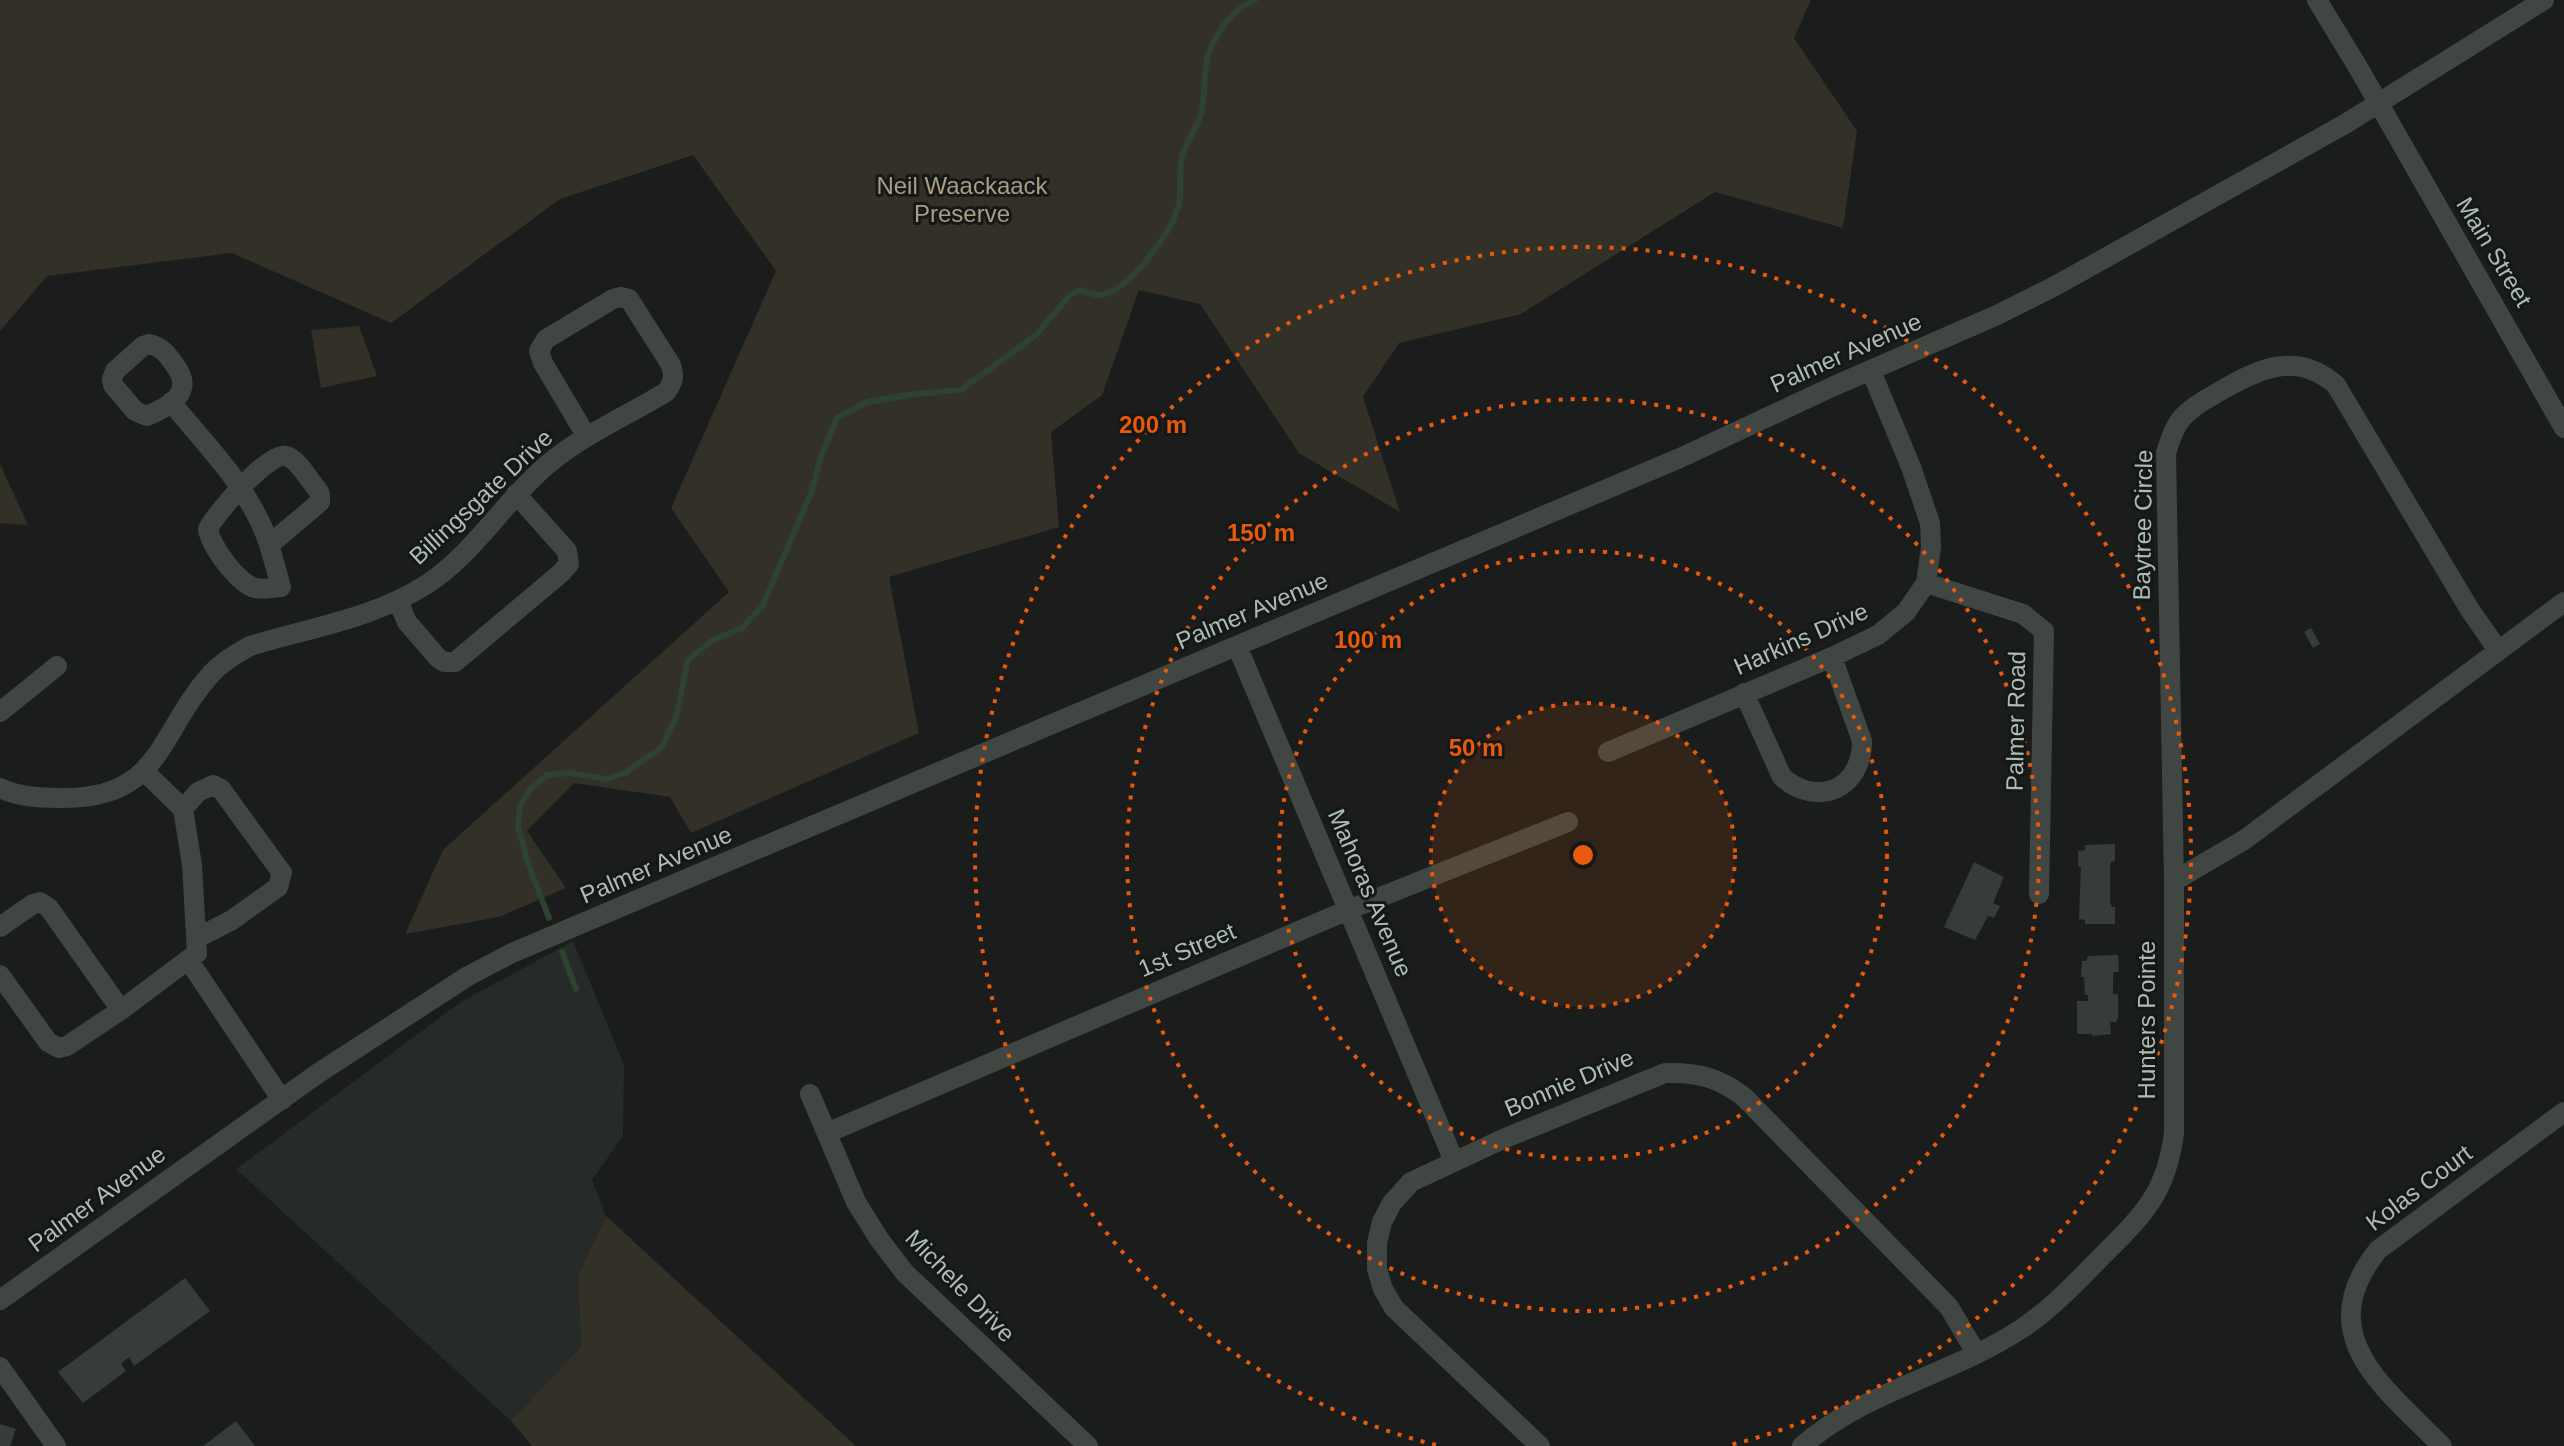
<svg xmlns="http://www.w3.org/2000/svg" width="2564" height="1446" font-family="Arial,sans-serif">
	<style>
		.built { fill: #262a28 }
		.green { fill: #323027 }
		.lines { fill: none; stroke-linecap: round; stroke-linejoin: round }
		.stream { stroke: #2e4230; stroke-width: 6 }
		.building { fill: #373c39 }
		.minor { stroke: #404743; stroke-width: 20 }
		.ring { fill: none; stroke: #e8590c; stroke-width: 4; stroke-dasharray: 4 8 }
		.labels { text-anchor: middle; stroke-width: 6; stroke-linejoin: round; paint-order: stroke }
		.park-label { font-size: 24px; fill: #a99d82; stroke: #151817 }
		.street-label { font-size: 24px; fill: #acbdb1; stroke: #151817 }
		.centre { fill: #e8590c; stroke: #151817; stroke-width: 4 }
		.ring-label { font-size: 24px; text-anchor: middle; font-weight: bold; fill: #e8590c; stroke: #151817; stroke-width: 6; stroke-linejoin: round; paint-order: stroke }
	</style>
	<rect width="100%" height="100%" fill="#1a1d1c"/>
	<path class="built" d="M573,941L624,1065L623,1136L592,1180L606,1216L578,1275L581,1346L511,1421L236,1169L461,1002Z"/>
	<path class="green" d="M0,0H1811L1794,38L1857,131L1843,228L1715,192L1521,314L1399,343L1363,397L1400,512L1299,453L1200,304L1139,290L1102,395L1051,432L1059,527L889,577L919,733L691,833L670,797L574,783L527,831L566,888L499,917L405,934L443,850L729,592L671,508L776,271L693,155L560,199L391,323L232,253L47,276L0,331Z
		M359,326L377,376L321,388L311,330Z
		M0,464L28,525L0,523Z
		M606,1216L856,1446H532L511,1421L581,1346L578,1275Z"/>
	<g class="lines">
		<path class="stream" d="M549,918L529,866L518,827L520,806L531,788L547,775L571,773L606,779L625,773L662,747L676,717L688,660L711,641L742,628L762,607L811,493L821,456L837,418L867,402L915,394L961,390L1037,334L1070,295L1081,290C1088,293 1098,296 1105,294C1129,288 1168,236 1176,213C1183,196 1179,181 1181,165C1182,145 1196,132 1201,114C1205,98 1204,82 1206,66C1209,40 1232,9 1255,0
			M562,952L576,989"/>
	</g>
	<path class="building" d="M2311,628L2320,644L2313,648L2304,632Z
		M2115,844V861L2111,862L2110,866V902L2112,907H2115V924H2085V920L2079,919L2081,867L2078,866V851L2085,850V845Z
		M1974,862L2004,877L1993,903L2000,906L1994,918L1988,916L1975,940L1944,927Z
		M2118,955L2119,972H2114L2113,977V994H2118V1017L2116,1022H2110L2111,1034L2092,1036V1034H2077V1001H2088V995H2085L2084,977H2081L2082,961H2086L2088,956Z
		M185,1278L210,1311L134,1366L129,1357L121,1364L126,1371L83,1403L58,1372Z
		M236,1421L255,1446H203Z
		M0,1424L16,1429L10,1446H0Z"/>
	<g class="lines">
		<path class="minor" d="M2317,0L2359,69L2564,428
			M149,344C162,347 167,354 174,364C195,391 173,405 147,416L135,411L113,385L112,379L115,371L143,346Z
			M171,402C201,439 236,474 257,516C269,538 274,563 281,587C272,588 263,590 255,588C238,584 210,545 208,529C216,513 269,451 286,456C298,459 309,480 317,489L320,494V502L269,545
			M1926,583L2023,614L2044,631L2039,894
			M398,601L407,622L438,658L444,662H455L561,573L569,564L567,551L516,494
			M1237,646L1454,1161
			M1744,693L1782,777C1818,808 1862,789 1862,741L1832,657
			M0,712L57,666
			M1608,752L1832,657L1878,635L1906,612L1926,583L1931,547L1930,523L1911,467L1871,371
			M0,788C18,797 40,798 60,798C162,800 157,734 211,674C222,662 236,654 250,646C309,628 375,618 427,584C475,553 504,501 547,465C582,435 627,416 666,392C673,383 675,376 671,365L629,299L621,297L613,299L546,339L539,351L543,363L587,437
			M183,809L198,792L213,785L221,789L282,873L278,887L232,920L197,938
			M2174,881L2244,840L2564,602
			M0,927L33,904L40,902L49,908L121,1010L67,1046L59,1048L48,1042L0,975
			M189,961L282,1100
			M121,1010L197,953L192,865L183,809L145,772
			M810,1094L856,1202L879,1239L905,1273L1088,1446
			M829,1132L1348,910L1568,822
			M0,1300L317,1074L468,976L512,953L1680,458L1834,386L1995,316L2055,286L2345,124L2544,0
			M0,1367L56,1446
			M1540,1446L1394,1308L1383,1289L1377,1269V1243L1382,1222L1392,1203L1411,1182L1503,1139L1665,1073C1697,1072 1718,1077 1744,1097L1949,1307L1976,1353
			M1802,1446C1866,1390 1951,1375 2021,1329C2053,1308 2080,1278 2107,1251C2146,1213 2167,1189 2174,1133V881L2166,453C2170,441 2173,429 2181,419C2192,406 2207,399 2222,390C2260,368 2297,351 2336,385L2470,610L2498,650
			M2442,1446C2384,1387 2310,1335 2378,1250L2564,1112"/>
	</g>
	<circle cx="1583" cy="855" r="152" fill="#e8590c" fill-opacity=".12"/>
	<g class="ring">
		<circle cx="1583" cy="855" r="152"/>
		<circle cx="1583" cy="855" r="304"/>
		<circle cx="1583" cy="855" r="456"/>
		<path d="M1436 1445A608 608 0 1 1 1730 1445"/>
	</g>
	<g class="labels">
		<g class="park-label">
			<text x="962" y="194">Neil Waackaack<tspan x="962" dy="28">Preserve</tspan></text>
		</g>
		<g class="street-label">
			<text transform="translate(2494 252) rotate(59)" y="8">Main Street</text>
			<text transform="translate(1846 353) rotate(-24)" y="8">Palmer Avenue</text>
			<text transform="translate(481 497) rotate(-43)" y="8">Billingsgate Drive</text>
			<text transform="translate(2143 525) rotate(-89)" y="8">Baytree Circle</text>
			<text transform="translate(1252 611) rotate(-23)" y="8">Palmer Avenue</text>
			<text transform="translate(1801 639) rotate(-24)" y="8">Harkins Drive</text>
			<text transform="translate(2016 721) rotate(-89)" y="8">Palmer Road</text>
			<text transform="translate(656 865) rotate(-23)" y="8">Palmer Avenue</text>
			<text transform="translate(1370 893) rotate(67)" y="8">Mahoras Avenue</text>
			<text transform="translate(1187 950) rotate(-23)" y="8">1st Street</text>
			<text transform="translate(2147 1020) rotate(-90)" y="8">Hunters Pointe</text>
			<text transform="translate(1569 1083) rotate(-23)" y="8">Bonnie Drive</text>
			<text transform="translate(2419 1188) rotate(-37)" y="8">Kolas Court</text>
			<text transform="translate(97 1199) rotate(-36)" y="8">Palmer Avenue</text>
			<text transform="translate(960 1286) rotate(46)" y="8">Michele Drive</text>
		</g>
	</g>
	<circle cx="1583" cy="855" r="12" class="centre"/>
	<g class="ring-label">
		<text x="1153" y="433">200 m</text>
		<text x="1261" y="541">150 m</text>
		<text x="1368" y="648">100 m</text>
		<text x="1476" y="756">50 m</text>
	</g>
</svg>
